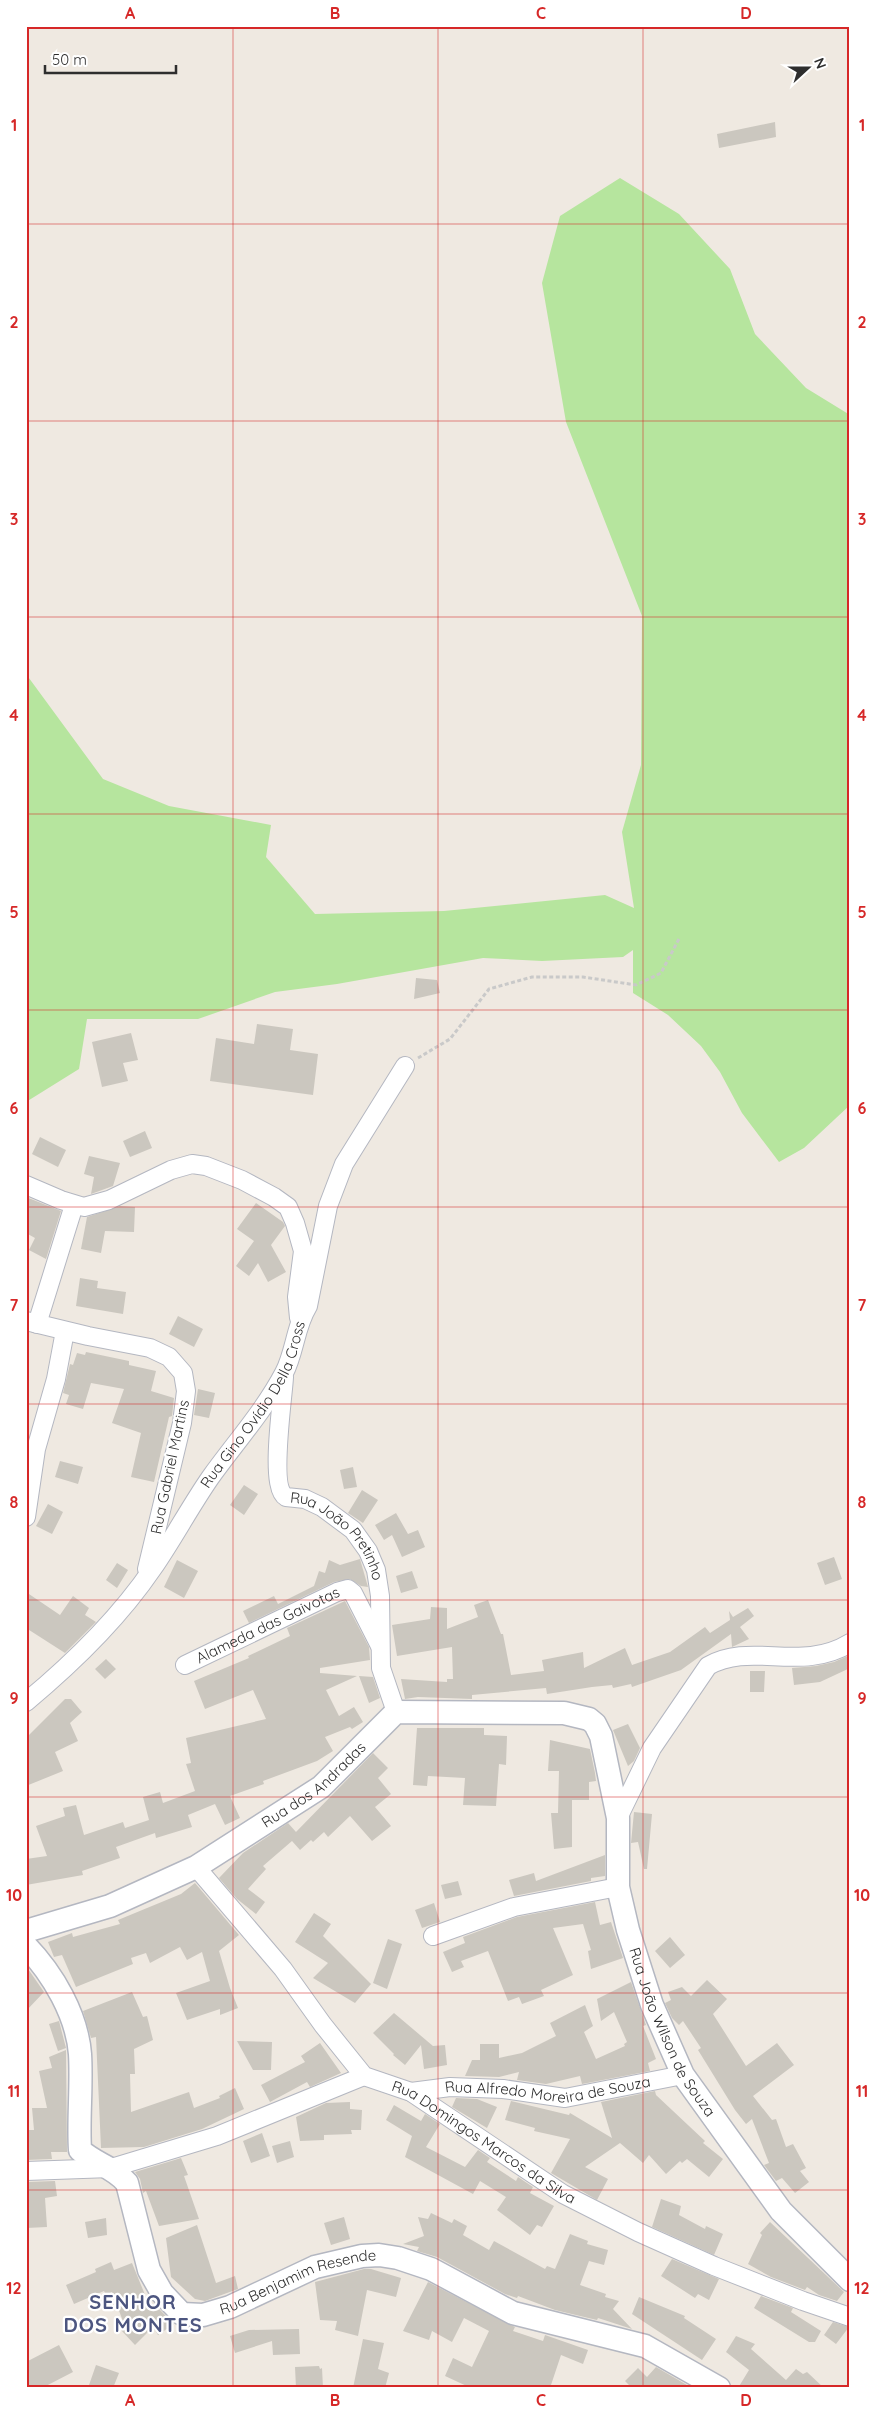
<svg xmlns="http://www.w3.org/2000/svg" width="876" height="2414" font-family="Quicksand,sans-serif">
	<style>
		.green { fill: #b6e59e }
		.building { fill: #cbc7bf }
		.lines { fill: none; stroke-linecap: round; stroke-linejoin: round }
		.minor-casing { stroke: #b4b7c1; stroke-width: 20 }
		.tertiary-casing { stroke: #b4b7c1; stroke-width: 25 }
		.path { stroke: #c9c9c9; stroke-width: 3; stroke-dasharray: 4 2.5; stroke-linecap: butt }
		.minor { stroke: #fff; stroke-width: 18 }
		.tertiary { stroke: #fff; stroke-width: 22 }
		.grid { fill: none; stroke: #d62828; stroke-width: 1; stroke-opacity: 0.55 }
		.labels { text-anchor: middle; stroke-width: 4.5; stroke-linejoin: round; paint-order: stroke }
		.street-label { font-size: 15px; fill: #2e2e2e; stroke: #fff }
		.district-label { font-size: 20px; font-weight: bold; letter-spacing: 1px; fill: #4d5680; stroke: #fff }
		.neatline { fill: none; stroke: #d62828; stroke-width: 2 }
		.grid-label { font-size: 16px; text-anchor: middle; font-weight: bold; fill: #d62828 }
	</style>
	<rect width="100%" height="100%" fill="#efe9e1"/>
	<path class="green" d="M620,178L679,214L730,269L755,334L806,388L850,415V1105L804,1148L779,1162L742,1113L720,1072L701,1046L668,1015L633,993V950L623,957L542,961L483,958L337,984L275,992L198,1019H87L79,1069L26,1102V674L103,779L169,806L271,825L266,857L315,914L444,911L605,895L634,908L622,832L641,765L642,616L566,422L542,283L560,216Z"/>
	<path class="building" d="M775,122L776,137L719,148L717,134Z
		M416,978L437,980L440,993L414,999Z
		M257,1024L293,1029L290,1050L318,1054L313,1095L210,1081L216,1038L254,1044Z
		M131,1033L138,1060L123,1063L128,1081L102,1087L92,1042Z
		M145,1131L152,1148L130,1157L123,1141Z
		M40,1137L66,1150L58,1167L32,1154Z
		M89,1156L120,1163L113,1186L91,1194L94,1177L84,1174Z
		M26,1197L61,1211L46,1259L29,1250L35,1238L26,1233Z
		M256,1203L283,1222L285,1226L271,1245L286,1272L268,1282L258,1263L249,1276L236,1266L254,1241L237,1229Z
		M120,1206L135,1207L134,1232L105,1231L101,1253L81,1249L87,1217Z
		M80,1278L98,1281L97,1288L126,1292L123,1314L76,1306Z
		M178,1316L203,1329L194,1347L169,1334Z
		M86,1352L129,1361V1365L156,1371L151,1391L174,1398L172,1416L169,1417L154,1482L131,1477L141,1433L112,1423L124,1389L91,1383L83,1409L66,1404L69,1395L63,1393L70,1364L73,1365L77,1353L85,1355Z
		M198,1389L215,1393L209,1418L194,1415Z
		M60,1461L83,1467L78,1484L55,1477Z
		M353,1467L357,1487L344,1489L340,1470Z
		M244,1485L258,1494L244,1515L230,1505Z
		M362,1490L378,1500L363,1523L348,1513Z
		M48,1504L63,1512L52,1534L36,1526Z
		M396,1513L408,1534L418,1530L425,1547L402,1557L392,1535L384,1540L375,1525Z
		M834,1557L842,1579L825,1585L817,1563Z
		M360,1559L368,1587L361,1586L350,1579L334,1582L249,1623L243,1611L274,1596L278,1604L314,1586L319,1571L325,1573L329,1560L340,1565Z
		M177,1560L198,1571L184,1598L164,1587Z
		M117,1563L128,1570L117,1588L106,1580Z
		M412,1571L418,1588L401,1593L396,1576Z
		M26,1592L60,1615L73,1596L89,1608L85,1615L96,1622L65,1653L26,1628Z
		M488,1600L501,1634H503L511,1675L544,1671L542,1660L583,1652L584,1668L625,1648L632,1665L670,1652L705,1627L710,1633L730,1620L729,1611L733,1617L748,1608L754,1616L740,1627L749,1639L732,1647L731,1634L681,1670L632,1687L631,1684L613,1688L612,1685L592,1687L547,1694L546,1688L472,1695V1699L418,1697L405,1699L401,1679L447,1682V1679H453L452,1647L397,1656L392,1625L430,1619L431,1607L447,1608V1629L478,1617L474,1605Z
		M345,1601L369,1647L370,1660L320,1668V1673L357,1676L326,1690L339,1716L354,1707L363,1722L352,1729L350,1727L325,1737L333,1751L317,1761L263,1781L264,1784L230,1796L240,1818L225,1825L215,1804L188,1815L192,1827L156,1838L155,1833L116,1847L120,1858L82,1871L83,1875L26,1885V1859L47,1856L36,1826L65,1816L63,1808L76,1805L84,1835L123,1822L125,1828L149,1820L143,1797L160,1792L163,1803L195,1791L186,1764L191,1763L186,1738L266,1719L253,1690L205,1709L194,1681L249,1658L248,1656L290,1636L287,1628Z
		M850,1655V1668L820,1682L794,1685L792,1668L816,1666L834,1662Z
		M106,1659L116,1669L105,1679L95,1669Z
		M750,1671H765L764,1692H750Z
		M359,1676L373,1677L380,1698L369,1703Z
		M65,1699H71L82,1712L70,1723L78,1741L55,1752L63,1771L26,1786V1738Z
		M628,1724L640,1748L634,1761L628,1766L613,1730Z
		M417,1728H484V1735L507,1736L506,1765L499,1764L496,1806L463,1805L465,1778L428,1776L427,1786L413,1785Z
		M550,1740L590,1749L595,1773L596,1781L589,1782V1800H572V1847L554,1849L551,1813H558L559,1771H548Z
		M373,1753L388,1768L378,1778L391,1794L375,1807L391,1826L372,1841L350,1816L328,1837L324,1832L313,1842L311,1840L300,1850L292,1841L263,1866L266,1869L248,1889L265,1902L256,1914L237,1899L219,1878L243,1853L288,1823L296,1832Z
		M634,1812L652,1814L647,1869H644L638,1842L631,1843Z
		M605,1855V1876L591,1878V1881L514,1896L509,1880L534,1873L536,1881Z
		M458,1881L462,1895L445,1899L441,1885Z
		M195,1883L239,1935L219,1951L230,1988L238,2008L220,2015V2009L187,2020L176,1993L210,1981L202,1952L187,1960L180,1947L150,1963L146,1953L131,1958L133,1964L76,1987L62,1955L54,1957L48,1942L72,1933L73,1937L120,1924L118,1920L181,1894Z
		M595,1902L600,1925L611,1922L623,1958L591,1969L588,1951L591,1950L583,1924L553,1928L573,1975L541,1990L544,1996L522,2004L519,1997L508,2001L488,1951L461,1961L464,1967L452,1972L443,1952L465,1943L463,1937L517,1917Z
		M434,1903L440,1922L422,1928L415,1910Z
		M314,1913L331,1924L323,1936L371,1984L355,2003L313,1978L328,1963L295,1942Z
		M670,1937L685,1955L670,1968L655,1951Z
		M388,1939L402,1944L387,1989L373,1983Z
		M26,1966L44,1992L26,2011Z
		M707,1980L727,1999L713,2014L746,2066L777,2043L794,2065L753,2096L772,2120L776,2119L786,2147L793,2144L806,2168L800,2171L809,2182L795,2193L782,2178L776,2181L764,2165L769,2163L752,2119L746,2124L735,2110L698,2050L701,2048L683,2021L679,2025L672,2018L665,2003L671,2000L668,1992L682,1987L691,1996Z
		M631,1982L646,2025L643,2026L656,2059L648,2063L650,2071L582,2084L580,2076L546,2084L517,2080L519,2072L499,2077L465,2076L472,2060H480V2044H499V2058L522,2053L556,2036L550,2023L585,2005L593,2026L584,2032L596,2059L625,2046L624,2044L627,2042L614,2012L601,2021L597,1999Z
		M132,1992L143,2017L147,2016L153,2040L134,2049L135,2074H130L131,2112L189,2092L194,2108L220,2098L219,2096L235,2088L244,2109L202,2129L144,2147L101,2148L96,2037L91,2038L83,2011Z
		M394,2013L433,2046L445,2045L447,2065L424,2069L421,2045L405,2065L393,2055L394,2054L373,2033Z
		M59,2021L66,2048L58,2051L49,2024Z
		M237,2041L272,2042L271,2070H253Z
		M320,2043L341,2073L310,2087L307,2082L270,2102L261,2085L305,2062L301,2056Z
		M66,2050L67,2152H51L52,2159L26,2160V2130H34L32,2108H47L39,2071L52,2068L49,2057Z
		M655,2091L656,2095L705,2141L703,2143L723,2159L709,2177L687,2159L682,2163L680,2161L666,2174L649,2155L643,2163L620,2143L585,2167L608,2179L597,2200L551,2173L570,2139L534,2131L535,2128L505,2120L511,2101L569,2115L570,2113L612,2138L601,2102Z
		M456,2098L477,2099L497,2107L487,2128L452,2107Z
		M350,2102V2109L362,2110L361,2130H351L352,2134L324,2135V2140L300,2141L296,2117L326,2103Z
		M394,2105L421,2121L425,2114L440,2124L426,2147L465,2167L478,2150L490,2158L487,2162L516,2181L518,2177L533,2187L530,2193L554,2206L542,2227L537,2225L530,2235L497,2210L506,2197L480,2181L473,2194L405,2157L412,2136L386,2120Z
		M262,2133L270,2156L251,2163L243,2141Z
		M290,2141L294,2157L277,2163L272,2146Z
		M181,2158L188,2175L184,2176L199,2219L159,2226L146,2191L143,2193L140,2179L135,2172Z
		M55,2181L57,2196L45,2198L47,2227L26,2228V2182Z
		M661,2199L681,2206L679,2215L705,2229L706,2226L723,2234L714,2255L652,2227Z
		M431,2213L452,2223L454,2219L467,2226L463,2235L489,2250L494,2241L545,2269L547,2266L555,2269L570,2234L588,2241L587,2244L608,2250L604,2265L589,2261L580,2285L606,2294L605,2297L619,2301L613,2309L632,2329L598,2318L597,2320L555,2310L518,2296L517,2298L505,2294L437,2257L417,2251L419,2247L403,2244L424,2236L418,2217L428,2219Z
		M344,2217L350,2239L331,2245L324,2223Z
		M106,2218L107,2235L88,2238L85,2222Z
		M770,2222L844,2292L837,2301L819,2295L807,2287L805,2290L771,2277L748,2264L762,2235L760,2233Z
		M197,2225L216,2283L235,2276L238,2289L205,2301L195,2299L171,2277L166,2238Z
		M672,2259L719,2279L709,2300L698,2294L695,2298L661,2276Z
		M111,2262L114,2270L132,2263L150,2307L154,2304L174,2324L158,2335L153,2327L135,2345L120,2329L124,2324L112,2292L106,2295L104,2291L74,2304L66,2285L96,2272L95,2269Z
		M364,2269H371L401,2278L396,2297L367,2290L358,2336L335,2330L337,2321L320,2320L315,2282Z
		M428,2282L515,2327L513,2331L543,2341L545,2335L588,2350L583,2364L561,2355L550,2388H471L445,2376L453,2358L472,2367L489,2331L464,2318L452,2342L432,2331L429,2340L403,2331Z
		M761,2296L793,2308L791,2312L821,2331L815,2342H809L754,2308Z
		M639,2297L685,2316L684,2318L716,2339L702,2360L632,2314Z
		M833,2322L849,2327L836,2344L824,2335Z
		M299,2329L300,2354L273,2355L272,2341L235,2353L230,2336L249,2330Z
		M736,2336L755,2344L751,2349L786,2380L796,2369L803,2374L807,2372L824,2388H738L749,2370L726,2352Z
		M363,2339L384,2343L378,2369L389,2373L385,2388H353Z
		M59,2345L73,2372L42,2388H26V2362Z
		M96,2365L119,2373L113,2388H88Z
		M319,2366L320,2369L322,2368L323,2388H296L295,2367Z
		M656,2367L687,2385L690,2388H632L625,2381L638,2368L647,2377Z"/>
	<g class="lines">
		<g class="minor-casing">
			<g id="minor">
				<path d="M26,1185L61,1200L84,1207L109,1200L171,1170L192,1164L206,1166L242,1180L274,1197L288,1207L295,1223L303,1251L297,1297L299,1318"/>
				<path d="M26,1321L88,1336L150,1348L169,1357L183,1373L186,1391L182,1423L147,1569"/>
				<path d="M37,1324L74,1205"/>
				<path id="s1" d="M284,1377C283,1398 269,1487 286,1497L305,1499L322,1507L353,1530L368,1551L376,1570L380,1596L381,1668L396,1712"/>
				<path d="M26,1517L36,1449L56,1379L65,1331"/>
				<path id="s2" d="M185,1665L337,1592L348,1589L353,1593L380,1646"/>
				<path id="s3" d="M26,1702C73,1663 119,1618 153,1568C173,1539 190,1507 210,1478C235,1443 264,1411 284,1373C295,1352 295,1327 308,1306L328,1206L344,1164L405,1066"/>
				<path d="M618,1818L652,1748L708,1666C751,1641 801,1673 850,1643"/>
				<path id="s4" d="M196,1867L283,1969L323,2025L364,2076L411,2092L563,2194L638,2232L714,2266L803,2301L850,2317"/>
				<path d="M433,1936L514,1907L618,1887"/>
				<path id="s5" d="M411,2092L450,2087L503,2089L565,2098L683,2075"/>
				<path d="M26,2171L111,2168L217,2136L364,2076"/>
			</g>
		</g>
		<g class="tertiary-casing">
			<g id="tertiary">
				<path id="s6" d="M26,1931L110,1906L196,1867L321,1787L396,1712L564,1713L589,1719L595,1724L601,1736L618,1818V1887L628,1930L652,2005L683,2075L781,2211L850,2280"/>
				<path id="s7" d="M26,1946C53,1974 77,2015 80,2054C82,2086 78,2119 80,2150C95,2164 114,2167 127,2183L149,2270L162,2293L182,2314L203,2315L230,2307L315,2267L362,2256L379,2255L398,2258L431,2269L513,2313L645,2346L719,2388"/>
			</g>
		</g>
		<path class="path" d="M418,1058L450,1039L489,989L532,977H583L636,985L661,973L680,937"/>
		<use href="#minor" class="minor"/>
		<use href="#tertiary" class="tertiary"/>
	</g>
	<path class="grid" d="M233,26V2388M438,26V2388M643,26V2388M26,224H850M26,421H850M26,617H850M26,814H850M26,1010H850M26,1207H850M26,1404H850M26,1600H850M26,1797H850M26,1993H850M26,2190H850"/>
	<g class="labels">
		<g class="street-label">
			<text dy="5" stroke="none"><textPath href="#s3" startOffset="378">Rua Gino Ovídio Della Cross</textPath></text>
			<text transform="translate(170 1467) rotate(-78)" y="5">Rua Gabriel Martins</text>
			<text dy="5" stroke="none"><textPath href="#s1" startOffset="191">Rua João Pretinho</textPath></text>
			<text dy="5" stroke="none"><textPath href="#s2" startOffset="92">Alameda das Gaivotas</textPath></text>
			<text dy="5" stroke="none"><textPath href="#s6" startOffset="326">Rua dos Andradas</textPath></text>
			<text dy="5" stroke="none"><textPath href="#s6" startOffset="960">Rua João Wilson de Souza</textPath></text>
			<text dy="5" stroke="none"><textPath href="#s5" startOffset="138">Rua Alfredo Moreira de Souza</textPath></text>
			<text dy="5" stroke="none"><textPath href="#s4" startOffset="406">Rua Domingos Marcos da Silva</textPath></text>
			<text dy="5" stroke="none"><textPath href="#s7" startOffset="544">Rua Benjamim Resende</textPath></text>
		</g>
		<g class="district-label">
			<text x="133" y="2309">SENHOR<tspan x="133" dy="23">DOS MONTES</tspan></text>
		</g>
	</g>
	<rect width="876" height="2414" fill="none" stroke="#ffffff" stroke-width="55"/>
	<g transform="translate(808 68) rotate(69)" stroke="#ffffff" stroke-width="4" paint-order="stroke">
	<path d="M0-4L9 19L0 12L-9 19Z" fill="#2e2e2e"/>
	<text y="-8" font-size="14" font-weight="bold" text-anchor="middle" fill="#2e2e2e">N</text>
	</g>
	<path d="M45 65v8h131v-8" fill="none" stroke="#2e2e2e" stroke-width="2.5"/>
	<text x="52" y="65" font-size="15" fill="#2e2e2e" stroke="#ffffff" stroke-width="4" paint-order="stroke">50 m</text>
	<rect x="28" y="28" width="820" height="2358" class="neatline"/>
	<g class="grid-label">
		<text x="130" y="19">A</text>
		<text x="335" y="19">B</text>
		<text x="541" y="19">C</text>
		<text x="746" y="19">D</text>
		<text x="14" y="131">1</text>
		<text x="862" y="131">1</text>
		<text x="14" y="328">2</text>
		<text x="862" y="328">2</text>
		<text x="14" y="525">3</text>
		<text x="862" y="525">3</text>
		<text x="14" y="721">4</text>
		<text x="862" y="721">4</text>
		<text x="14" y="918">5</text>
		<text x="862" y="918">5</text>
		<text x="14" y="1114">6</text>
		<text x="862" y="1114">6</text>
		<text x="14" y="1311">7</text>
		<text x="862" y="1311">7</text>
		<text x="14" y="1508">8</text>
		<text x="862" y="1508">8</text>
		<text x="14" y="1704">9</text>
		<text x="862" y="1704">9</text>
		<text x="14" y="1901">10</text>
		<text x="862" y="1901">10</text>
		<text x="14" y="2097">11</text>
		<text x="862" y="2097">11</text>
		<text x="14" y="2294">12</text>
		<text x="862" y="2294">12</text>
		<text x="130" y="2406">A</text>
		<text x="335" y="2406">B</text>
		<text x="541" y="2406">C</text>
		<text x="746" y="2406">D</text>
	</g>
</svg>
